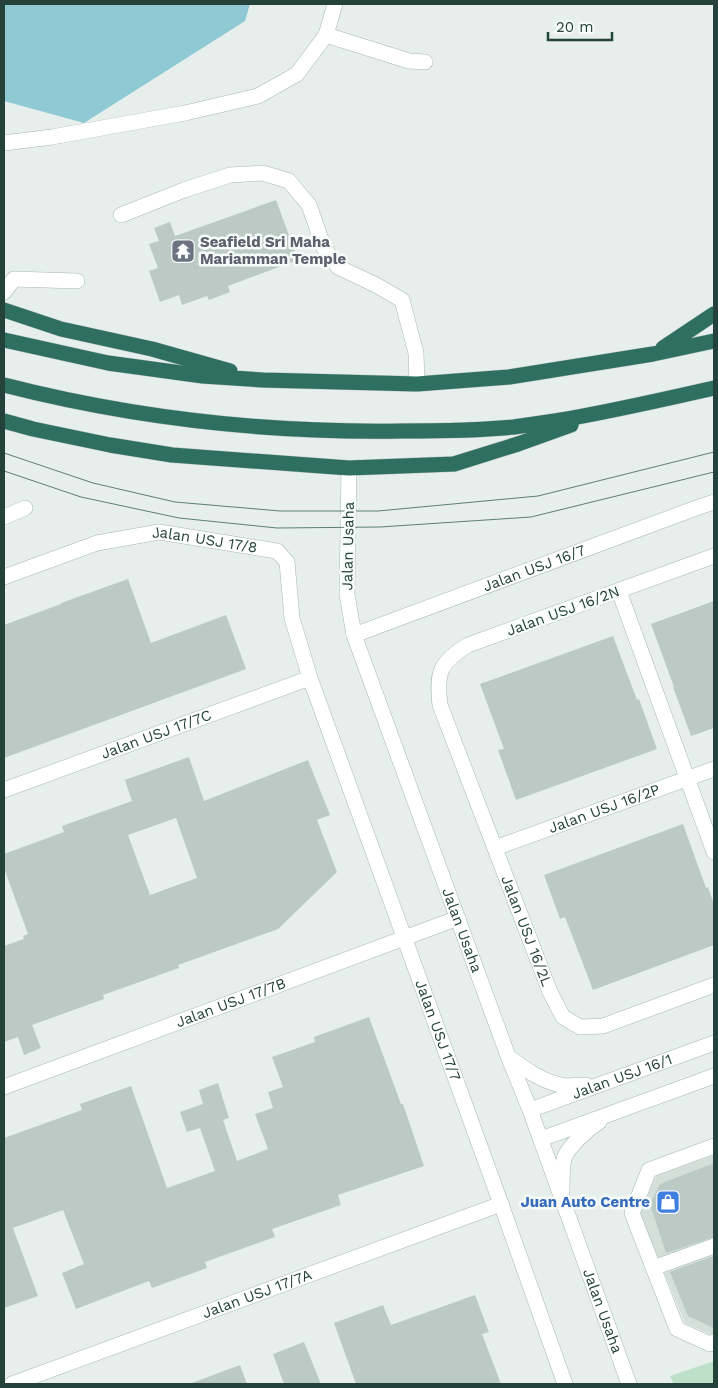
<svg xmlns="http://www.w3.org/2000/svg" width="718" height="1388" font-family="'Work Sans',sans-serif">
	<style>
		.built { fill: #d4dfda }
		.green { fill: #bfe0c8 }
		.water { fill: #8ec9d4 }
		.building { fill: #bbcac4; fill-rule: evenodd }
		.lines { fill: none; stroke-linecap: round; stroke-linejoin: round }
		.minor-casing { stroke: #a8b8b2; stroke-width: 16 }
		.highway-casing { stroke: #c2cac8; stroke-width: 16 }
		.minor { stroke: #fff; stroke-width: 15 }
		.highway { stroke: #2f6f62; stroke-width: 15 }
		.tram { stroke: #5f7d75; stroke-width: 1 }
		.labels { text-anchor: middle; stroke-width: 5; stroke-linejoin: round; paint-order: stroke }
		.worship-label { font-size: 15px; font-weight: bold; fill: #5b616d; stroke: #f7fbf9; text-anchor: start }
		.street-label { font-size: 15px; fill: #24423a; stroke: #f7fbf9 }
		.shop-label { font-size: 15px; font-weight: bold; fill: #366cbe; stroke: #f7fbf9; text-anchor: end }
	</style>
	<rect width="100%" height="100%" fill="#e6efeb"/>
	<path class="built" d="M714,1155V1334L712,1335L685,1323L640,1214L656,1176Z"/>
	<path class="green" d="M714,1361V1384H674L670,1376Z"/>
	<path class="water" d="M4,4H250L245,21L84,123L4,101Z"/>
	<path class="building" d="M276,200L298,260L228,286L230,292L209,300L207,296L182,305L179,295L160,302L149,271L158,268L149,244L159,241L154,228L170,222L175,236Z
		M128,579L151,643L226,615L246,669L4,758V625L61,604V603Z
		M714,601V728L691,736L673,687H674L651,624Z
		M613,636L637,700L639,699L657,749L516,800L498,750L504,749L480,684Z
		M189,757L204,801L308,760L330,815L317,820L337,872L278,929L178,965L179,968L103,995L104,999L32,1025L41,1048L24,1055L18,1037L4,1042V946L24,939L23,936L28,934L4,868V854L64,832L62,826L132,801L125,780ZM176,818L197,878L150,895L128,835Z
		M683,824L706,888L708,887L714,905V945L593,990L565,917L560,919L544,875Z
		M369,1017L401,1104H403L424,1166L338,1195L341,1205L272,1229L275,1237L205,1262L207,1268L152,1288L149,1281L76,1309L62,1273L84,1264L63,1210L13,1228L38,1296L4,1308V1138L82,1110L80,1104L131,1086L167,1188L215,1171L200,1128L187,1132L180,1112L203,1104L199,1090L218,1083L229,1118L223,1120L237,1161L268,1149L255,1114L273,1108L268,1092L283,1087L272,1057L315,1042L314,1037Z
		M714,1163V1237L666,1253L650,1204L660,1184Z
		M714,1256V1328L688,1316L670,1272Z
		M475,1295L489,1332L482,1334L501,1384H356L334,1323L383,1305L391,1325Z
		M304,1342L321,1384H284L273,1354Z
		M240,1365L247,1384H192V1383Z"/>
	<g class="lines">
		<g class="minor-casing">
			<g id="minor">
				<path d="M326,35L409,61L425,62"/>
				<path d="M4,143L52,137L185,113L258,96L297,74L326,35L335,4"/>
				<path d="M121,215L184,190L230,175L263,173L289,181L309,205L324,248L338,267L376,285L402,300L416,353L417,384"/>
				<path d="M4,292L14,279L77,281"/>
				<path id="s1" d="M349,468L347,594L354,635L508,1056L530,1110L629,1384"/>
				<path d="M4,517L25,508"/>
				<path id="s2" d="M714,556L468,645C440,662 436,672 440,705L550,992L563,1017L580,1027L603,1026L714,985"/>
				<path id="s3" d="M4,577L97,543L159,532L277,551L287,562L292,618L310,678L501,1204L565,1384"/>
				<path d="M619,591L714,852"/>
				<path id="s4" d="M354,635L699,507L714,502"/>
				<path id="s5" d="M4,790L310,678"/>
				<path id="s6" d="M495,848L714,769"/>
				<path d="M509,1057C526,1070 544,1083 566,1086C572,1086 579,1085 586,1085"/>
				<path id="s7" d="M4,1087L458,918"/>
				<path id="s8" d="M530,1110L714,1043"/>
				<path d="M541,1139L714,1076"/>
				<path d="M714,1146L649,1170L632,1213L677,1329L710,1344L714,1342"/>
				<path d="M562,1192C562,1184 562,1163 565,1156C571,1144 588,1129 599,1122"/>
				<path d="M653,1268L714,1246"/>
				<path id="s9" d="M12,1384L501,1204"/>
			</g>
		</g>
		<g class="highway-casing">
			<path id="highway" d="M4,310L61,329L152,349L230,371
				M4,340L108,363L203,376L263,380L417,384L509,377L653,354L714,341
				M663,348L714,314
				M4,385C133,418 267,433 401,431C438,431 476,431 514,427C528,425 541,423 555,421C609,412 661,400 714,388
				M4,421L33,429L110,445L172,455L349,468L454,464L518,444L571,425"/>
		</g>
		<use href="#minor" class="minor"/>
		<use href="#highway" class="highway"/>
		<path class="tram" d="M4,453L93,483L175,502L280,511H378L538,496L714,452
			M4,471L81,497L179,518L277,528L380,527L531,517L714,472"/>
	</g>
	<defs>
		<g id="temple-square" transform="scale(1.25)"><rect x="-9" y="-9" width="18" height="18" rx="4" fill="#6b7280" stroke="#f7fbf9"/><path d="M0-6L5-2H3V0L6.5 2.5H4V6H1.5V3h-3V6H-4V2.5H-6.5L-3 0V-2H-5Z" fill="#fff"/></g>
		<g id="shop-square" transform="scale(1.25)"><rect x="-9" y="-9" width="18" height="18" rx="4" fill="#3f7fe0" stroke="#f7fbf9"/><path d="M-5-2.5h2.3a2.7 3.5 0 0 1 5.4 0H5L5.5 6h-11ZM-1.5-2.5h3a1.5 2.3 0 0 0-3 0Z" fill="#fff"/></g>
	</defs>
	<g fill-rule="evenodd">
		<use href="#temple-square" x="183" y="251"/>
		<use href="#shop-square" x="668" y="1202"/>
	</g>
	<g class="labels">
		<g class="worship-label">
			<text x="200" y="247">Seafield Sri Maha<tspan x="200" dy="17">Mariamman Temple</tspan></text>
		</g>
		<g class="street-label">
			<text dy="5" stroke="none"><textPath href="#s3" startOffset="208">Jalan USJ 17/8</textPath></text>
			<text transform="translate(348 546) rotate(-89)" y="5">Jalan Usaha</text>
			<text dy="5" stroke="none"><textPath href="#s4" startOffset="192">Jalan USJ 16/7</textPath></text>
			<text transform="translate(563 611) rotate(-20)" y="5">Jalan USJ 16/2N</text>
			<text dy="5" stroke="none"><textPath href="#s5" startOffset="162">Jalan USJ 17/7C</textPath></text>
			<text dy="5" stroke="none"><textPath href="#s6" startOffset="116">Jalan USJ 16/2P</textPath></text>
			<text dy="5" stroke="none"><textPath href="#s1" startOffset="482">Jalan Usaha</textPath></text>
			<text dy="5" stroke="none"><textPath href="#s2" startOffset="576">Jalan USJ 16/2L</textPath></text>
			<text dy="5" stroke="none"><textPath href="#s7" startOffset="242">Jalan USJ 17/7B</textPath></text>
			<text dy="5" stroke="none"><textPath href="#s3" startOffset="790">Jalan USJ 17/7</textPath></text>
			<text dy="5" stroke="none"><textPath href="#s8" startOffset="98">Jalan USJ 16/1</textPath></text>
			<text dy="5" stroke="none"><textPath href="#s9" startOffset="261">Jalan USJ 17/7A</textPath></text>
			<text dy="5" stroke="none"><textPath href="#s1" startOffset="888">Jalan Usaha</textPath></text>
		</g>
		<g class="shop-label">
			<text x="650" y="1207">Juan Auto Centre</text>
		</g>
	</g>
	<rect width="718" height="1388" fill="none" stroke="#24423a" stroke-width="10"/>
	<path d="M548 32v8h64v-8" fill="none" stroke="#24423a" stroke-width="2.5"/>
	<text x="556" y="32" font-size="15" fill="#24423a" stroke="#f7fbf9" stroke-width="4" paint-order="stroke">20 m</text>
</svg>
